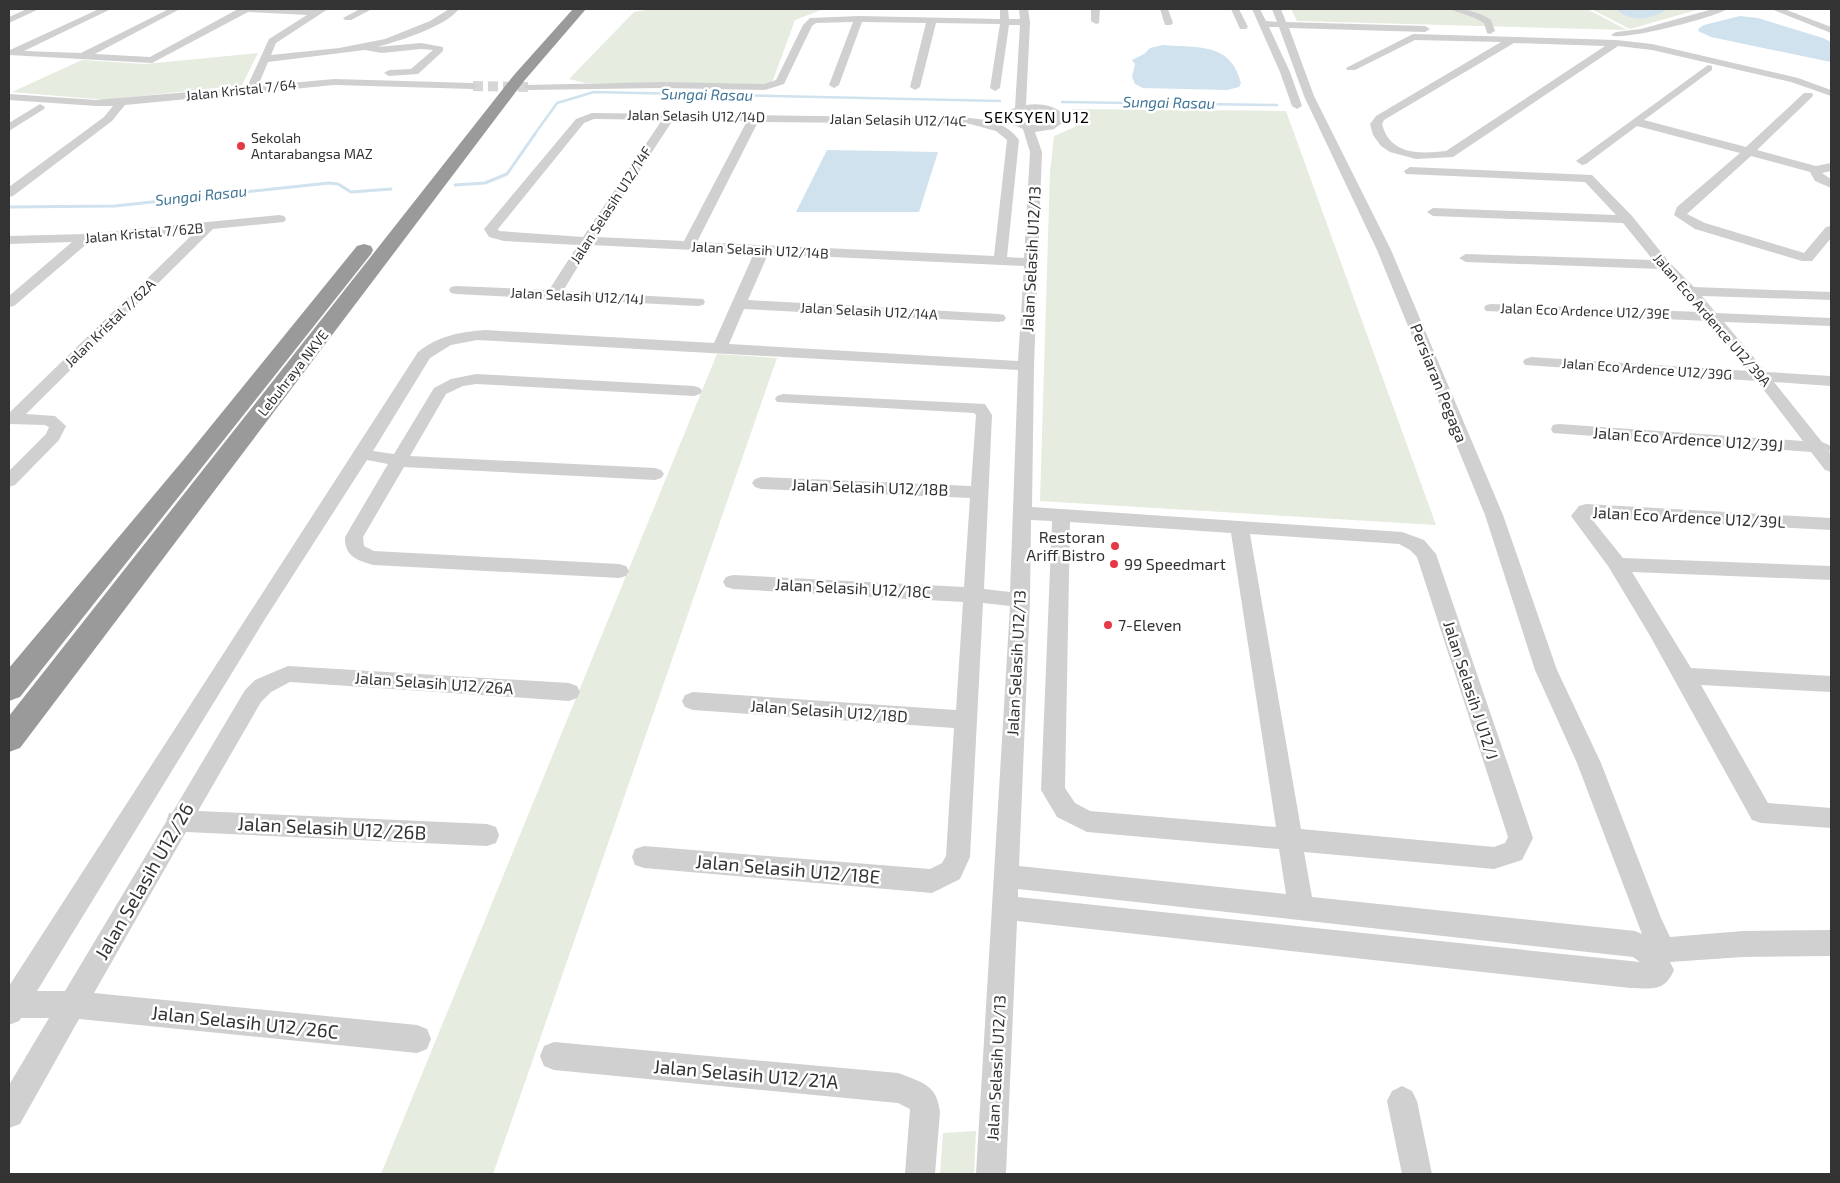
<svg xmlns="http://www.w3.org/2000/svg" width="1840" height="1183" font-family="'Exo 2',sans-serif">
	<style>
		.green { fill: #e6ecdf }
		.water { fill: #cfe2ee }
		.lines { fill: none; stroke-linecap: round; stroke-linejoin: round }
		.stream-far1 { stroke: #cfe2ee; stroke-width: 2.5 }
		.stream { stroke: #cfe2ee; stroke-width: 3 }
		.minor-tunnel { stroke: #d6d6d6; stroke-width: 10; stroke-dasharray: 10 5; stroke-linecap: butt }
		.minor { fill: #d0d0d0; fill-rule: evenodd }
		.highway { fill: #9a9a9a; fill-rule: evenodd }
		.poi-dot { fill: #e63946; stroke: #fff; stroke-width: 2 }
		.labels { text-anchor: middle; stroke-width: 5; stroke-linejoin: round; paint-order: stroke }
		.far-street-label { font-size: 14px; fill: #333; stroke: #fff }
		.far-poi-label { font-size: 14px; fill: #333; stroke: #fff; text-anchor: start }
		.far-water-label { font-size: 15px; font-style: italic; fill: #3f7597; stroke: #fff }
		.far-quarter-label { font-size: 16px; letter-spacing: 1px; fill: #000; stroke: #fff }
		.street-label { font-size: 16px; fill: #333; stroke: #fff }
		.poi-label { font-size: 16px; fill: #333; stroke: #fff; text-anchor: start }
		.near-street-label { font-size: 19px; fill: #333; stroke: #fff }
	</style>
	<rect width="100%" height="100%" fill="#fff"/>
	<path class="green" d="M652,9L821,10L795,20L773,80L768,84L585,83L569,79L634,12Z
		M1291,9H1587L1627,30L1297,21Z
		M1591,9H1700L1630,29Z
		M258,53L242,85L106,100L12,92L82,60L145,64Z
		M1071,109L1286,111L1436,525L1040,501L1050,172L1054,136L1075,127Z
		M717,354L777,358L493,1174H381Z
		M976,1131L974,1174H940L943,1133Z"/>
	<path class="water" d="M1616,9H1667C1650,20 1631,23 1616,9Z
		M1740,16L1758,18L1823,38L1831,42V62L1711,37L1698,31L1699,28L1704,25Z
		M1163,45C1197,48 1231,42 1241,83L1239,87L1227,90L1143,88L1135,84L1132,77L1135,64L1132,60L1144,54L1150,48Z
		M827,150L938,152L919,212H796Z"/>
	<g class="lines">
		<path class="stream-far1" d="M1062,102L1277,105
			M534,135L557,103L594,92L1000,101"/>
		<path class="stream" d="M455,185L485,183L507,174L535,134
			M9,207L115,206L329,183L338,184L351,192L391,189"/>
		<path class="minor-tunnel" d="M473,86L529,87"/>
		<path class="minor" d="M27,9H39L9,23V17Z
			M99,9H111L24,51L81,53L169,9H180L95,54L150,57L238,9H328L276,43L271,55L339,48L385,39L430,21L449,9H459C445,27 399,41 377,47L421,43L443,47V51L418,74L389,76L384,73L389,70L411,69L433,50L421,49L382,53L365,50L268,62L258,86L334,79L473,83L478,86L473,89L334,85L125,105L112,121L13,196L9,197V187L104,117L113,106H96L9,100V94L96,100L247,87L269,39L307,15L248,12L152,63L9,55L10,50Z
			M360,9H372L351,20H345L343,18Z
			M1000,9H1008L1009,19H1020L1019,9H1028L1030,22L1026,105C1041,103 1058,105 1067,119L1054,129L1035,132L1042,152L1034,366L1032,507L1402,532L1424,540L1436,554L1533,838L1522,860L1494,869L1304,852L1312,897L1635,931L1642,934L1577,763L1535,670L1485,515L1377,250L1304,96L1279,27H1269L1290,72L1302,106L1297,109L1292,106L1280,72L1252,9H1260L1266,21L1277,22L1272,9H1281L1286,22L1425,26L1430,29L1425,32L1289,28L1314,96L1391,250L1503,515L1557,670L1601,763L1661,918L1670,937L1743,931L1831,930V956L1743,957L1670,962L1674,970C1664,993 1651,988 1630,988L1017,921L1006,1174H976L1010,606L983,603L970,857L960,879L932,893L644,868L635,865L632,857L635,849L644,846L930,869L942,863L946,856L954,728L693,710L685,707L682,701L685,695L693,692L956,710L963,602L733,589L726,587L723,582L726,577L733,575L964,587L970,498L761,489L755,487L752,483L755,479L761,477L971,486L976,415L974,413L777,402L775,399L777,396L783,394L985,404L992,415L984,589L1010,592L1018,370L477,340L451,345L430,358L373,451L394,454L434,388L451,379L476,374L694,386L700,388L702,391L700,394L694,396L476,384L463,386L446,394L410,456L655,468L661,470L664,474L661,478L655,480L404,467L363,537L364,546L374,551L619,564L626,566L629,571L626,576L619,578L374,565C358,561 344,556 345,537L388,464L367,460L265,619L37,991H65L166,822L169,813H172L245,690L255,680L288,666L569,683L577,686L580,692L577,698L569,701L290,682L271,692L261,702L198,811L487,824L496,827L499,835L496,843L487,846L186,832L94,993L417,1025L427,1029L431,1039L427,1049L417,1053L79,1019L20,1124L9,1128V1085L49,1018H21L19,1021L9,1025V986L418,352C438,336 460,332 485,330L714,343L754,253L591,245L563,291L703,299L705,302L703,305L698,306L456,294L451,293L449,290L451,287L456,286L549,290L578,245L504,241L489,237L484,229L576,119L592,113L970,118C989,120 1007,123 1019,140L1007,257L1024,258L1030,152L1023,129L1011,124L1005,117L1011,109L1015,108L1020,25H1009L1000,88L995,91L990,88L1000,24L936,23L920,87L915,90L910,87L926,23L862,22L839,85L834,88L829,85L853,22L816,23L812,26L784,84L765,90L662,88L529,90L524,87L525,85L662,82L764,84L776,80L803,25L810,18L859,16L1000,19ZM1028,111L1045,112L1055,118C1044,128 1027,127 1017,117L1019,113ZM594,119L662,120L583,237L499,231L498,229L584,123ZM673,120L747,121L684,241L596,237ZM758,122L970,124L996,131L1007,140L994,256L697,242ZM768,254L1024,266L1018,361L729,344L744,309L999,322L1004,321L1006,318L1004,315L999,314L748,300ZM1031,520L1052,521L1041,790L1057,817L1087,832L1279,849L1286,894L1019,866L1030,600ZM1070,522L1231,533L1276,827L1090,811L1075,803L1065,788ZM1250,534L1399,544L1410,550L1417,557L1508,837L1505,843L1494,847L1301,829ZM1018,889L1633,957L1640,962L1018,897Z
			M1091,9H1100L1099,23L1096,24L1091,21Z
			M1160,9H1168L1173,23L1171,25H1165Z
			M1231,9H1239L1248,27L1246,29H1240Z
			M1449,9C1465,8 1478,12 1491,20L1495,31L1490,34L1487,33L1484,23L1475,18Z
			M1713,9H1727C1717,17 1620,42 1611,35L1616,32L1641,29Z
			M1771,9H1784L1831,27V33Z
			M1413,34L1616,40L1652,44L1798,78L1831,90V96L1791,82L1652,50L1618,46L1453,157L1416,159L1390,152L1381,146L1373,135L1370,124L1376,116L1501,42L1415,40L1355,70H1347L1346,68ZM1514,43L1605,46L1446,151C1419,154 1390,155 1382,124L1384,120Z
			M1708,65L1712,66V70L1644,120L1746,147L1804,93H1812L1813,95L1812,97L1757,150L1816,166L1831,163V171L1822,173L1831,179V188L1815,181L1810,172L1751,156L1687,214L1705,223L1804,253L1826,227L1831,226V238L1812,261H1802L1695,229L1674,215L1677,207L1740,153L1637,126L1586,164L1582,165L1576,161Z
			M40,104L45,107L44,109L9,131V123Z
			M1410,167L1592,175L1632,216L1669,262L1694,287L1831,292V300L1702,296L1716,313L1831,318V326L1724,322L1766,372L1831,376V386L1774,382L1822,442L1831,446L1829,452L1831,454V472L1825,470L1811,452L1553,433L1551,429L1553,425L1559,424L1803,441L1757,381L1525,365L1523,362L1525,359L1531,357L1749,371L1708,321L1486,311L1484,308L1486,305L1491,304L1700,312L1660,269L1466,262L1459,258L1466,254L1653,260L1623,223L1433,216L1427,212L1433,208L1616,215L1585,182L1406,174L1404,171Z
			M279,215L284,216L286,219L284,222L213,229L26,414L55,416L66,426L59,440L15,485L9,487V471L46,434L49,427L45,425L9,424V413L196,231L89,242L14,306L9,307V296L72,242L9,244V236L85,234Z
			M1586,504L1831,518V530L1590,517L1623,558L1831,566V580L1632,572L1691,668L1831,676V692L1701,685L1768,803L1831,808V828L1761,823L1752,820L1649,634L1608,566L1571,516L1579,506Z
			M554,1042L898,1073C921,1082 937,1084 940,1112L935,1174H905L910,1109L898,1103L554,1070L544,1066L540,1056L544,1046Z
			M1402,1086L1412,1091L1417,1101L1432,1174H1402L1387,1101L1392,1091Z"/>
		<path class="highway" d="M573,9H586L524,81L20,748L9,752V716L514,75Z
			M364,244L371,246L373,250L371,254L20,697L9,701V668L185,458L357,246Z"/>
	</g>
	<g class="poi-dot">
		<circle cx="241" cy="146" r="5"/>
		<circle cx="1115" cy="546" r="5"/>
		<circle cx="1114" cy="564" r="5"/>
		<circle cx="1108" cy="625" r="5"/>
	</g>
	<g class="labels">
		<g class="far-street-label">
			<text transform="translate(241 90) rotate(-6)" y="5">Jalan Kristal 7/64</text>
			<text transform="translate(696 116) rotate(1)" y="5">Jalan Selasih U12/14D</text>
			<text transform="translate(898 120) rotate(1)" y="5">Jalan Selasih U12/14C</text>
			<text transform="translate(611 205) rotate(-57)" y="5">Jalan Selasih U12/14F</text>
			<text transform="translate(144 233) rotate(-5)" y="5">Jalan Kristal 7/62B</text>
			<text transform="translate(760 250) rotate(3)" y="5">Jalan Selasih U12/14B</text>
			<text transform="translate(577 296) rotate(3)" y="5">Jalan Selasih U12/14J</text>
			<text transform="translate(869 311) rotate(3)" y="5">Jalan Selasih U12/14A</text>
			<text transform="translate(1585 311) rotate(2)" y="5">Jalan Eco Ardence U12/39E</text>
			<text transform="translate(1712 320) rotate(49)" y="5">Jalan Eco Ardence U12/39A</text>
			<text transform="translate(110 323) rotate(-44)" y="5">Jalan Kristal 7/62A</text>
			<text transform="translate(1647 369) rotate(4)" y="5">Jalan Eco Ardence U12/39G</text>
			<text transform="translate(293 373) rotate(-52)" y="5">Lebuhraya NKVE</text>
		</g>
		<g class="far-poi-label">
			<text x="251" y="143">Sekolah<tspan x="251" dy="16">Antarabangsa MAZ</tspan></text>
		</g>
		<g class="far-water-label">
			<text transform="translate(707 95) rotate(1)" y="5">Sungai Rasau</text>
			<text transform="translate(1169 103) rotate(1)" y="5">Sungai Rasau</text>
			<text transform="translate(201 196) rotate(-6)" y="5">Sungai Rasau</text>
		</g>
		<g class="far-quarter-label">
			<text x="1037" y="123">SEKSYEN U12</text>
		</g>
		<g class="street-label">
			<text transform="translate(1031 259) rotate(-87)" y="6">Jalan Selasih U12/13</text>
			<text transform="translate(1439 383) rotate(68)" y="6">Persiaran Pegaga</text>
			<text transform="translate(1688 439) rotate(4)" y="6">Jalan Eco Ardence U12/39J</text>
			<text transform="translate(870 487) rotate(2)" y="6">Jalan Selasih U12/18B</text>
			<text transform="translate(1689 517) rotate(3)" y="6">Jalan Eco Ardence U12/39L</text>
			<text transform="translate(853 588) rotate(3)" y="6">Jalan Selasih U12/18C</text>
			<text transform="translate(1016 663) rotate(-87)" y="6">Jalan Selasih U12/13</text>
			<text transform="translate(434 683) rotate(4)" y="6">Jalan Selasih U12/26A</text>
			<text transform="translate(1471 690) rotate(72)" y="6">Jalan Selasih J U12/J</text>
			<text transform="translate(829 711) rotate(4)" y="6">Jalan Selasih U12/18D</text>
			<text transform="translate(996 1068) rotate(-87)" y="6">Jalan Selasih U12/13</text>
		</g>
		<g class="poi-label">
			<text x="1105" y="543" text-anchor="end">Restoran<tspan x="1105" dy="18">Ariff Bistro</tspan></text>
			<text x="1124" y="570">99 Speedmart</text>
			<text x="1118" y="631">7-Eleven</text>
		</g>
		<g class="near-street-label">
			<text transform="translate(332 828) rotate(3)" y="7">Jalan Selasih U12/26B</text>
			<text transform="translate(788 869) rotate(5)" y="7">Jalan Selasih U12/18E</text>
			<text transform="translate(144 881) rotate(-60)" y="7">Jalan Selasih U12/26</text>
			<text transform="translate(245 1022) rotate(6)" y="7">Jalan Selasih U12/26C</text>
			<text transform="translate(746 1074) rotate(5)" y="7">Jalan Selasih U12/21A</text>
		</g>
	</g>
	<rect width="1840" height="1183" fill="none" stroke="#333333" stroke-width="20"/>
</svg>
